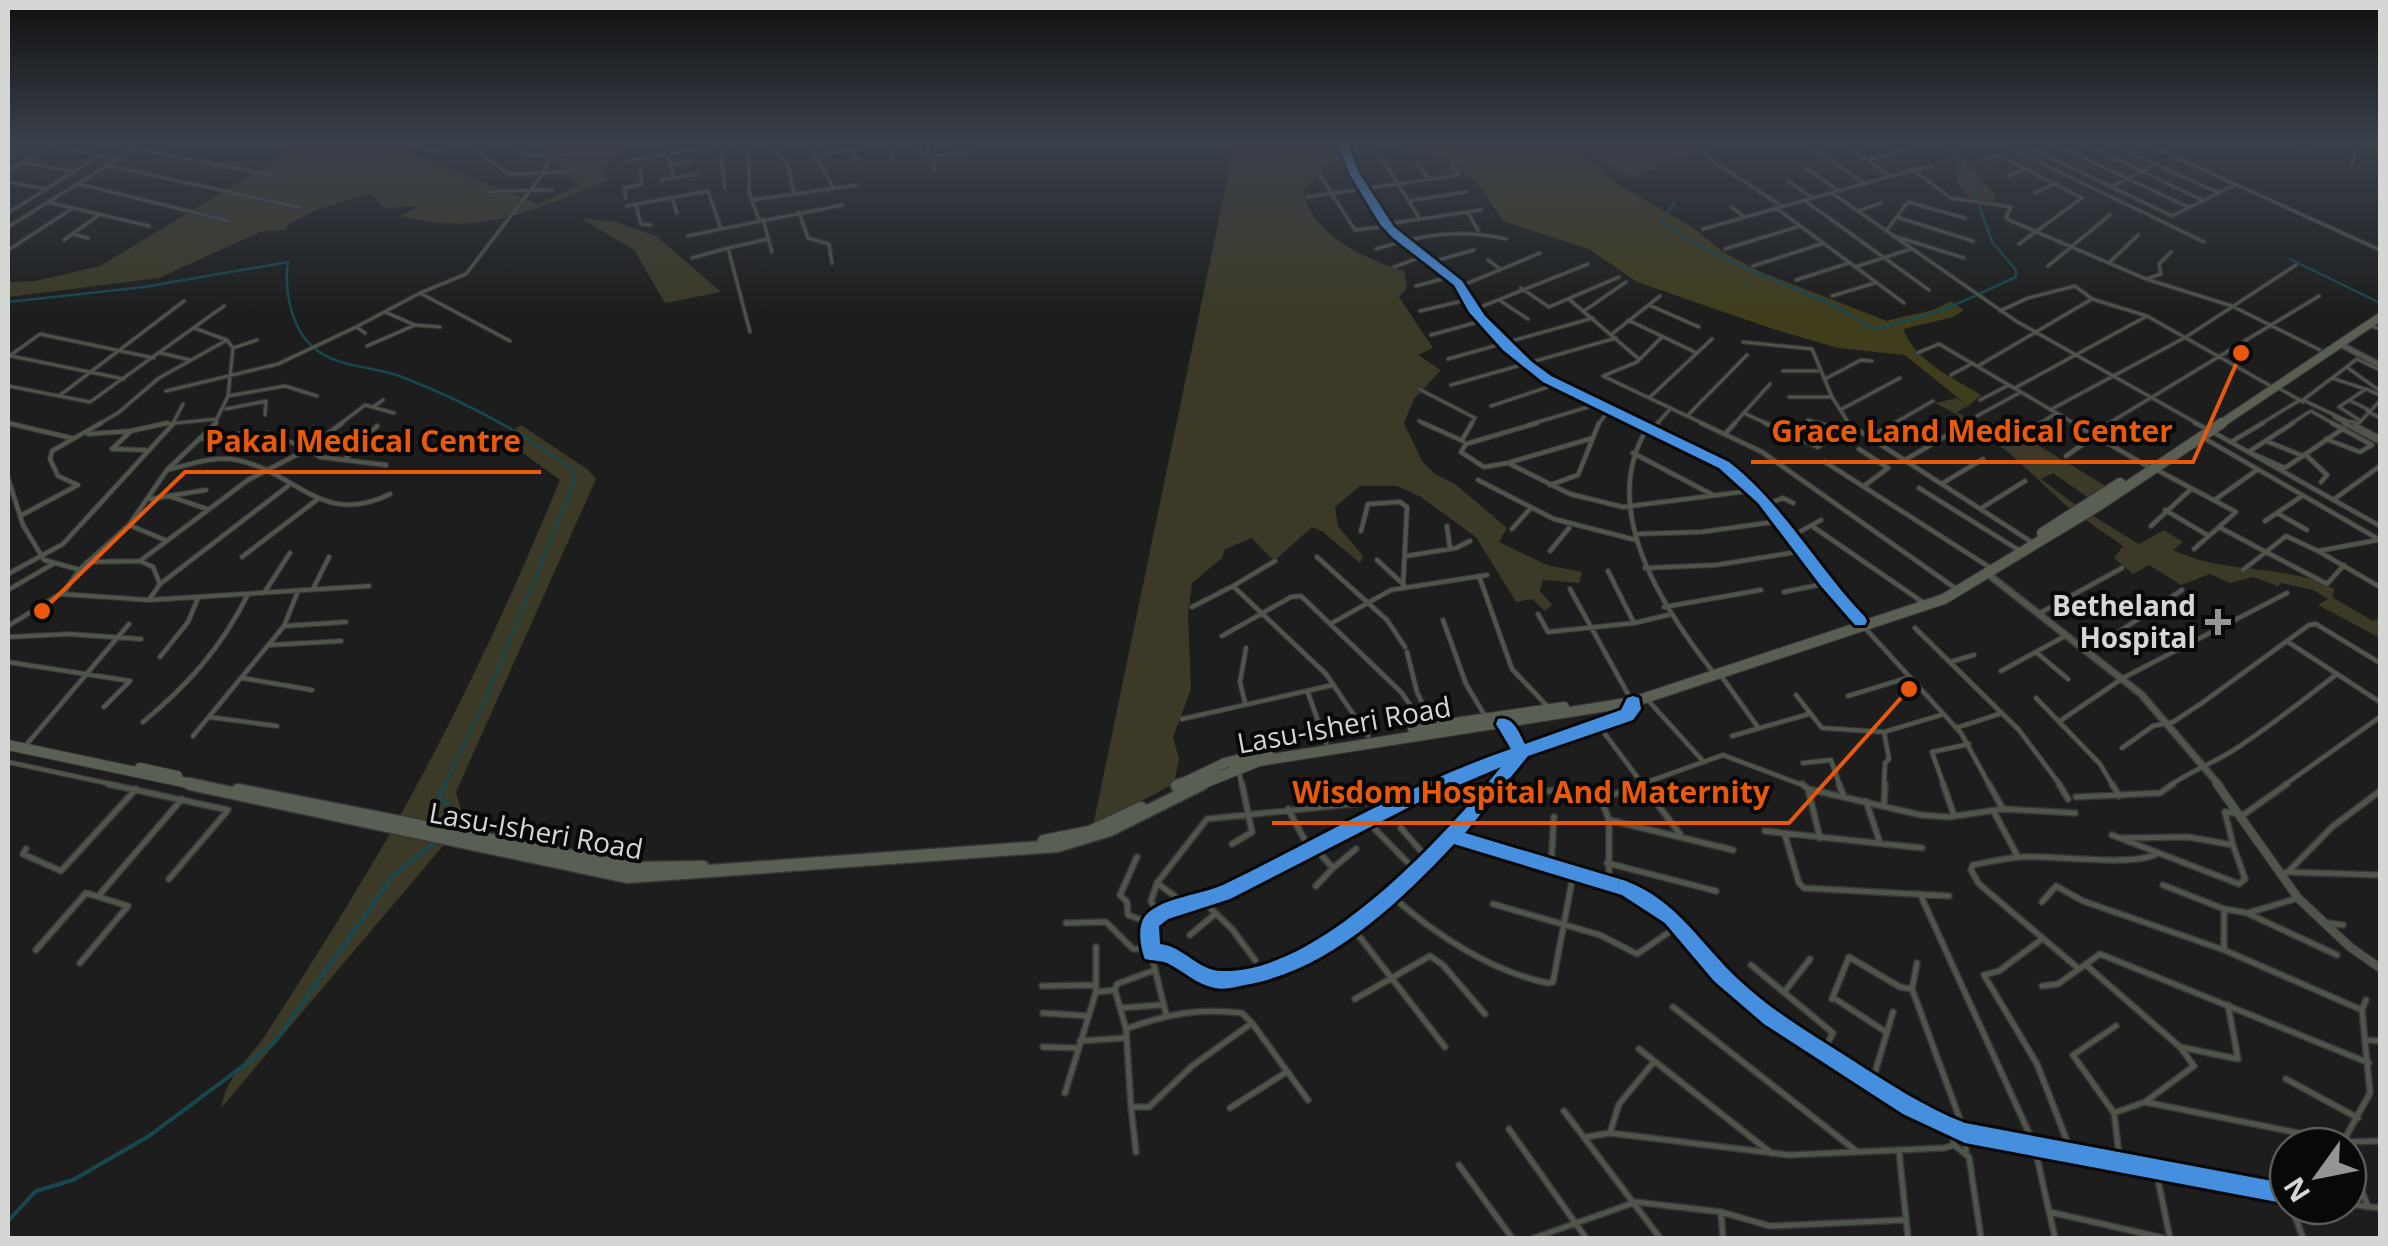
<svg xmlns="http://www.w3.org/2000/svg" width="2388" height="1246" font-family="'Open Sans',sans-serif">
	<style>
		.green { fill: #3c3a26 }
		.forest { fill: #403d1d }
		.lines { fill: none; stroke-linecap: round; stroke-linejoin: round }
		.stream-far1 { stroke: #17484f; stroke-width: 2.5 }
		.stream { stroke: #17484f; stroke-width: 4 }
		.minor-far2-casing { stroke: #363736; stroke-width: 5 }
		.minor-far1-casing { stroke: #363736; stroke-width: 6 }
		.minor-casing { stroke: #363736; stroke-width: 8 }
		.tertiary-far2-casing { stroke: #363736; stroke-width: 8 }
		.tertiary-far1-casing { stroke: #363736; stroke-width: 9 }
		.tertiary-casing { stroke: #363736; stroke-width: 10 }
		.primary-far2-casing { stroke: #363736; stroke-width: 10 }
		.primary-far1-casing { stroke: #363736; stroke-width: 12 }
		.primary-casing { stroke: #363736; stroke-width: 15 }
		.minor-far2 { stroke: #50554b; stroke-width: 2.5 }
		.minor-far1 { stroke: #50554b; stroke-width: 4 }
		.minor { stroke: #50554b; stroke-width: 5 }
		.tertiary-far2 { stroke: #50554b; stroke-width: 5 }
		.tertiary-far1 { stroke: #50554b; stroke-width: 6 }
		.tertiary { stroke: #50554b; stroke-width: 8 }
		.primary-far2 { stroke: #595f53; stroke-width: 8 }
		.primary-far1 { stroke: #595f53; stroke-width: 10 }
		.primary { stroke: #595f53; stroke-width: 12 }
		.cycleway-casing { stroke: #070807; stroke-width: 6 }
		.cycleway { fill: #468fdf; fill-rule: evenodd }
		.poi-dot { fill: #949694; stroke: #070807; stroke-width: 4 }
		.labels { text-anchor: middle; stroke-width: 8; stroke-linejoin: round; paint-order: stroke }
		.poi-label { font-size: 28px; font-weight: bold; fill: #d5d7d5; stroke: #070807; text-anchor: end }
		.street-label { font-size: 28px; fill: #d5d7d5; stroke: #070807 }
		.leader { fill: none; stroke: #e8590c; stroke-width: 4 }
		.callout-dot { fill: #e8590c; stroke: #070807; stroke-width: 4 }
		.callout-label { font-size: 30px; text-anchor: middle; font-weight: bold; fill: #e8590c; stroke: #070807; stroke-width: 8; stroke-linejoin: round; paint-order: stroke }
	</style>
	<rect width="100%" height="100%" fill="#1c1d1c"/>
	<path class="green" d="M307,141H380L538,204L580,185L535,141H654L623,150L600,171L609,180C536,210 480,237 400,216L419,206L385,208L370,193L319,209L288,224L286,230L262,231L159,278L8,297V282L35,281L100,266Z
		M1235,141L1345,148L1357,156L1326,165L1303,190C1310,234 1365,259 1404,271L1407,288L1399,297L1433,348L1418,355L1441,370L1414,399L1404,423L1422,461L1435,474L1455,484L1507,528L1499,542L1547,565L1582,572L1579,583L1543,580L1540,591L1552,605L1545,611L1532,599L1516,602L1476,537L1421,497L1397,486H1360L1335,507L1338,526L1363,556L1360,563L1323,532L1312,527L1274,561L1252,538L1225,549L1222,558L1192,583L1188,615L1191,689L1173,737L1179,759L1174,784L1093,826Z
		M1569,141H1709L1714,144L1630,178Z
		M1932,141H1958L1956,149L1994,194V203L1972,201L1958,184L1953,159Z
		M580,218L616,222L656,236L721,292L665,303L634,250Z
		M1957,398L1968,406L1957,412L2008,446L2028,439L2109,488L2090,499L2053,473L2041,479L2077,506L2071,510L2006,450L1980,434L1966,443L1958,415L1935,403Z
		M521,425L587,469L596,479L456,792L464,821L221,1108C228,1072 250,1060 268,1031C301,980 334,928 365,876C441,750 504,616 560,480L502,438Z
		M2080,508L2139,544L2164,530L2183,542L2173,550C2225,575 2286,563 2334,589L2332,597L2373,621L2380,618V638L2318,605L2328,599L2313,590L2281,583L2278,586L2253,577L2230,583L2210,574L2181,585L2149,565L2133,574L2114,558L2123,546L2074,512Z"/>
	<path class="forest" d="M1274,141H1589L1584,155L1615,183L1692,227L1723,252L1761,272L1887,321C1910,313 1930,315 1950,301L1964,310L1953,317L1903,329C1916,362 1952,377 1981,395L1968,406L1905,355L1838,348L1773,329L1637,282L1589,249L1503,221L1481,188L1451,160L1387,146L1357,156L1345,148Z"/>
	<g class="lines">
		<path class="stream-far1" d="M1948,141L1964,162L1992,242L2016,270V277L1979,294
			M1675,202L1661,221C1712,259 1771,277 1828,303C1845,310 1859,322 1876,329L1940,311L1975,296
			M2290,259L2380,303
			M8,302L144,287L288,262C284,290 291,329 314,348C337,368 374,366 402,377C462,400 520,431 572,469L574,482L487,696L444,786"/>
		<path class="stream" d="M445,784L439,797L458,816L450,824
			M8,1221L36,1191L73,1180L149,1136L274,1043L393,876L435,842"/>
		<g class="minor-far2-casing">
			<path id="minor-far2" d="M32,141L115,158
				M206,141L241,147
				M463,141L509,174L572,172
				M512,141L527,156L602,153
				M741,141L749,158V192L759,220
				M790,141L776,149L788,166L794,193
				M807,141L833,187
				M886,141L894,161
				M928,141L929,156L972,153
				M1345,141L1354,173L1384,222L1458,283L1473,309L1508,347L1547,379L1642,425
				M1694,141L1717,164L1782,206
				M1838,141L1891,176
				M1996,141L2204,242
				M2016,141L2172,216L2235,185
				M2048,141L2188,207
				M2079,141L2204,201
				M2105,141L2219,193
				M2140,141L2380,250
				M2364,141L2380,145
				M1844,144L1858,141
				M1811,146L1865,184
				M133,148L275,176
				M425,149L431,152L459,141
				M850,149L858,160
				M2304,150L2307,141
				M917,153L929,156
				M818,155L887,143
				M934,156V169
				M1380,156L1420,219
				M669,158L674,177
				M8,159L36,142
				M1868,160L1910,148
				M1979,161L1999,155L2082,198L2019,244
				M22,162L74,172
				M624,162L739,141
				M1417,163L1429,179
				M105,165L298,207
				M670,165L691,161
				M2351,166L2359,141
				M1807,169L1839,191
				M1913,170L1932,166
				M8,171L51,146
				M1319,174L1355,230L1387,226
				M2009,176L2026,168
				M661,180L696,174
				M1788,181L1812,198
				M8,182L47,189
				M79,184L229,221
				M2111,187L2156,164
				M725,188L721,152L726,145
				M486,192L552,190
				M1832,193L2016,321L2200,425
				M2035,193L2056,183
				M1307,197L1459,175L1452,165
				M626,198L624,188L642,184L640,170
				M672,198L677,213
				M753,200L857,185
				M1804,200L1929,290
				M1409,201L1466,192
				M47,202L149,226
				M636,205L641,224L651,225
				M627,206L708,191L721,229L843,205
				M1731,207L1745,217
				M1776,208L1904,303
				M1858,211L1881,203
				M799,212L808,238L829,244L832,263
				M8,213L100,155
				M1468,213L1478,230
				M1896,217L1973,241
				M763,219L772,252
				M1387,224L1481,210
				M8,227L147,141
				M1703,229L1913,170L1951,198L2011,207L2006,217L2009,220L2146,279L2232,306L2320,350
				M1886,231L1908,202L1965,218
				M72,234L88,238
				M688,236L721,229
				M1897,237L1964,258
				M64,240L99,215
				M10,249L73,208
				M1376,249C1422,235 1459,228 1506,239
				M1725,249L1800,226
				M692,258L728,248
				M1488,260L1499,268
				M1435,261L1474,250
				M2109,263L2138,235
				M1753,266L1824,243
				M2048,266L2110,215
				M1394,267L1427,255
				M1855,267L1911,249
				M2146,279L2161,274L2159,264L2171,252
				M1796,280L1849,263
				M1416,286L1450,277
				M1461,286L1540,253
				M1521,288L1549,307L1619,277
				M420,293L466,274L543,174L554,147
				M1832,296L1875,283
				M1499,300L1528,319
				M1570,300L1639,359
				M1649,305L1699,327
				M1473,310L1588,264
				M1420,311L1467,300
				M1584,311L1626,282
				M2000,311L2028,298L2075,286L2091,298
				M385,312L415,325L440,327
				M1628,320L1697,353L1649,398
				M2369,325L2380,329
				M194,328L227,340L233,348L228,396L214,425
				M750,332L728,248L768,239
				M365,333L356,327L420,293L510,341
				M1612,334L1660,296
				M1431,335L1485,320
				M1662,337L1637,362L1603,376L1706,425
				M1743,342L1812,349L1832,397L1850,425
				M367,346L413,326
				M233,348L257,340
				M161,353L190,360
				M1697,353L1712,339
				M1917,353L1939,344L2077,425
				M11,356L124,379
				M8,357L40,334L154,358
				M1448,359L1593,318
				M1978,366L2092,299L2147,316L2269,385
				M2348,368L2380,391
				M1783,371H1818
				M1951,375L1973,363
				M2332,378L2365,389
				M1825,379L1861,360L1872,361
				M1451,385L1616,338
				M8,386L90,402L224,306
				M2277,387L2303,402
				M2015,388L2147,316
				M1419,389L1475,418L1471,425
				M166,391L278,364L356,327
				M59,396L184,301
				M228,396L285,386L317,396
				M1789,397H1830
				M1980,400L2009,385
				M2351,401L2369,410
				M1491,406L1557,384
				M373,407L383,400
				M226,409L266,401L265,415
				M1840,410L1900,378
				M2050,410L2186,337L2296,265
				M2311,411L2336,425
				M2367,411L2380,418
				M1746,414L1770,425
				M1688,415L1747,355
				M1977,416L2021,392
				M2334,417L2349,425
				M1808,420L1826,425
				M1419,421L1428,425
				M2347,421L2303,400L2357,359L2380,370
				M2347,421L2359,423L2380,401
				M2361,421L2339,407L2366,389L2380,395
				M8,423L17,425
				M97,425L118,413L159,378L227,340
				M156,425L217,419
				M172,425L183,404
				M339,425L365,405L394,413
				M1528,425L1598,404
				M1598,425L1610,408
				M1656,425L1671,408
				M1733,425L1770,384
				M1891,425L1933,401
				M2037,425L2055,414
				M2106,425L2319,296
				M2259,425L2300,400
				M2289,425L2309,412"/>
		</g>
		<g class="minor-far1-casing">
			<path id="minor-far1" d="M8,423L71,438
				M1423,423L1463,441
				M1537,423L1466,444L1461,452L1484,467L1508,463L1570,494L1623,507L1757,490
				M1637,423L1724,465L1744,481L1860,621
				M1701,423L1762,452L1955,588
				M1765,423L1818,447L1848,424
				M1817,423L1840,429
				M1847,423L2030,541
				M2073,423L2147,466
				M2195,423L2205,428
				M2344,423L2380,442
				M2355,425L2380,438
				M1648,427C1597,508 1662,607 1713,672
				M1653,429L1658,423
				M131,431L112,449L145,450
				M2211,431L2380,526
				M268,433L308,449L342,423
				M1726,433L1735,423
				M2025,433L2041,423
				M88,434L131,431L167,423
				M2091,434L2110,423
				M1870,437L1895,423
				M2202,437L2380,540
				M199,439L244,433
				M2326,439L2360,452L2372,445L2332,423
				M1462,440L1472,423
				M2266,441L2303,456
				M2231,442L2263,423
				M1859,449L1888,468L1864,486
				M2250,451L2293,423
				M1633,453L1713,495
				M2253,454L2285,468
				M2305,454L2327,475L2321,482
				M2066,456L2095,436
				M344,460L386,465
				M1905,460L1951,433
				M1511,462L1593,438
				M1825,462L1989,567
				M2155,469L2236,512L2219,527L2266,552L2286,536L2318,551L2378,540
				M167,470C189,465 215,455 237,460C297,472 322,528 390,494
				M2282,470L2344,428
				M8,478L23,525L44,560L77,569
				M1478,480L1554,519L1636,540
				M1943,483L1983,459
				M1550,485L1578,475L1599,423
				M1919,488L2017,549
				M169,496L207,509
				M150,499L206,490
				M2216,499L2257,470
				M2333,500L2380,466
				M1768,504L1783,498L1793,503
				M1980,509L2025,481
				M2165,510L2209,536
				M2277,513L2307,530
				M20,516L78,485L58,476L50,459L52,451L101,423
				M2265,521L2302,496
				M129,525L165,540
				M1447,526L1450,549
				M1812,526L1921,601
				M2151,526L2191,489
				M1512,529L1529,510
				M1361,531L1368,504L1400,502L1407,507L1403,587
				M1636,534L1701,532L1781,521
				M1794,535L1821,520
				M2194,549L2219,527
				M1550,551L1569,528
				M2318,551L2380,587
				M1406,556L1456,548L1470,541
				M242,557L318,499
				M1317,557L1387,620L1405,647
				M1377,560L1404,585
				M140,561L153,567L160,584
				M87,562L140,561L248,480L308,449L320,457L344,460L377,426
				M1645,568L1716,565L1803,551
				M2243,570L2266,552L2327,584L2344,565
				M1608,571L1634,623
				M8,574L63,544L174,423
				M1479,576L1512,669L1550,709
				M1233,586L1275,561
				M313,589L329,557
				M1570,589L1629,696
				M8,590L53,564
				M1784,592L1823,584
				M264,593L290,553
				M61,594L149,600L369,586
				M149,600L160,584L288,486
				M1192,607L1233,586L1326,674L1368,736
				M1664,607L1761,590
				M2040,613L2122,568
				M1538,614L1548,632L1634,623L1668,615
				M1443,620L1466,684L1485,716
				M1332,623L1391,590L1487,575
				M8,626L65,591L79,570L129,525L167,470L216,423
				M284,626L346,622
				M1865,628L1961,733L1990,786
				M1915,628L2019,730L2061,786
				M1222,636L1291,597L1301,596L1401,692L1423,723
				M8,637L68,634L141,639
				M2288,642L2380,702
				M270,645L341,641
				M2090,651L2182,590
				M1407,652L1417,692L1431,722
				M2037,653L2068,679
				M160,657L188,622L198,598
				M8,662L130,681L104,707
				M1950,662L1974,655
				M2001,671L2067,635
				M1722,677L1757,726
				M242,678L312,690
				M1308,693L1326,743
				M1796,695L1822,728L1884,732L1941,715
				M1848,696L1910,677
				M1646,698L1702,760
				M2036,698L2100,764L2113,786
				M1245,703L1240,682L1246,648
				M209,717L277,726
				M1182,719L1333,685
				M2060,721L2123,678L2287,593
				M143,722C187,686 222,647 247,596
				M1504,724L1521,754
				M1599,726L1644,786
				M1956,728L1999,714
				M1884,732L1889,759L1885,763L1884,786
				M193,736L284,626L298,591
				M1732,736L1809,714
				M27,744L129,624
				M2122,748L2153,726L2173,722L2202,703L2309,625L2316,624L2380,663
				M1521,754C1554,742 1611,734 1633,704
				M8,762L120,786
				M1803,763L1831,760L1840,786
				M1239,772L1242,786
				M1441,786L1521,754
				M1495,786L1521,754
				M1636,786L1723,755L1805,786
				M1944,786L1932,752L1969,744
				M2169,786C2191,771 2214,763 2237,748C2271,726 2304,699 2337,674
				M2283,786L2380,717"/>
		</g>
		<g class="minor-casing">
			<path id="minor" d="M108,784L228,810L169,879
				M1447,784L1220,895L1173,909L1150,923L1151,953C1180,951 1197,983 1229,980C1340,969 1429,863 1497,784
				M1642,784L1680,834
				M1802,784L1808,789L1921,815L1949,817L2003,809L2075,813
				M1839,784L1844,797
				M1943,784L1954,815
				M1989,784L2003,809
				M2059,784L2068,799
				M2112,784L2119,796
				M1808,789L1820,838
				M1482,797L1501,800L1565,788
				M2076,797L2160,793L2173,784
				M1866,801L1880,843
				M1884,805L1885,784
				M1288,809L1309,848
				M1994,812L2018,857
				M2243,815L2287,784
				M1366,820L1415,870
				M1609,820L1733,850
				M1401,828L1427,858
				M1765,831L1922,848
				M1785,835L1799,883L1804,888L1949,896
				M2112,835L2239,884L2245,879L2233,845
				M1451,836L1626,889C1675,914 1694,950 1732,986C1789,1039 1894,1105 1965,1133L2288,1194
				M2122,838L2188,837L2233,845L2225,812L2234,813
				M1232,844L1252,832L1242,784
				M1314,847L1333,868L1316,886
				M26,849L23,854L61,871L136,789
				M1137,857L1120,895L1127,902L1128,915L1150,923
				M1607,863L1716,891
				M1551,867L1554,817
				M1333,868L1356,849
				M2286,872L2380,875
				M2288,872L2332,827L2380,791
				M1157,883L1151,901L1158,915
				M1609,884V820L1601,799L1643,784
				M2163,885L2224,909
				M100,894L182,799
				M1920,894L2034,1144L2055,1238
				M1392,896C1434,934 1492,972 1548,983L1553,982L1573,875
				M1204,902L1232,929L1255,960
				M2042,902L2056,886L2083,901L2224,950L2362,1010
				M1493,904L1600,935L1637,954L1681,924
				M1188,906L1157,883L1207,819L1410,798
				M2251,915L2337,955
				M1066,923L1106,922L1133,949L1150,948
				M2328,923L2343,925
				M1352,927L1445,1047
				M1190,935L1215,914
				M2042,939L1999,971L1984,975L2037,1064L2071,1151
				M36,950L86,893L128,906L80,963
				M2224,950V909L2248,913L2298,898
				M1151,953L1166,1014
				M1917,963L1912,989L1965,1133L1966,1152
				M1751,965L1833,1033L1823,1052
				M2086,965L2180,1047L2194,1066L2145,1102L2114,1113
				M2079,969L1979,884L1971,870L1973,865C1989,862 2005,858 2021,857C2054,855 2132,867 2156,854
				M1042,986L1094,985
				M2042,986L2058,984L2100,954L2369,1063
				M1115,990L1126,1029L1131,1107
				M1785,991L1810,959
				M1097,992L1115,990L1117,984L1155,970
				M1355,999L1430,956L1443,965L1485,1014
				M1832,999L1849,957L1900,987L1912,989
				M1837,1000L1886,1032
				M1673,1007L1855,1150
				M1120,1008L1160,1005
				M1043,1013L1089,1016
				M2116,1026L2073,1055L2114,1113L2120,1162
				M1126,1029C1166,1014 1199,1008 1242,1013L1252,1023
				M2367,1040L2380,1041
				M1080,1041L1125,1038
				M1043,1047L1078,1048
				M2180,1047L2238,1059L2228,1005
				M1639,1049L1771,1153
				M2286,1079L2358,1118
				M1871,1086L1893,1012
				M1065,1093L1096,992V947
				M2145,1102L2343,1142L2380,1141
				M1230,1108L1285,1073
				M1564,1111L1660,1238
				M1509,1129L1586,1238
				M1610,1133L1619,1104L1653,1063
				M1587,1137L1610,1133L1789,1155L1944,1148L1954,1145L1951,1128
				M1954,1145L1969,1157L1981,1238
				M2345,1146L2343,1142L2370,1093L2362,1010L2366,1000
				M1899,1151L1908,1238
				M1136,1152L1131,1107H1149L1192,1066L1252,1023L1308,1100
				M2348,1154L2368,1207
				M1459,1165L1512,1238
				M2156,1170L2170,1238
				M2348,1204L2380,1208
				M2291,1206L2303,1238
				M2050,1212L2163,1238
				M1721,1213L1723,1238
				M1534,1238L1636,1202L1721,1212L1770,1226L1905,1220"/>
		</g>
		<g class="tertiary-far2-casing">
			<path id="tertiary-far2" d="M92,141L133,148
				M2340,344L2380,365"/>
		</g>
		<g class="tertiary-far1-casing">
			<path id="tertiary-far1" d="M1989,575L2141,694L2220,786"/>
		</g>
		<g class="tertiary-casing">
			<path id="tertiary" d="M2217,784L2298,898L2350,947L2380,968"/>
		</g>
		<g class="primary-far2-casing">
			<path id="primary-far2" d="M2219,425L2380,317"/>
		</g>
		<g class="primary-far1-casing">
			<path id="primary-far1" d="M2042,533L2120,483
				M1413,729L1564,707
				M8,745L202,786
				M140,768L177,776
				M1177,786L1225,763L1268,752
				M1197,786L1259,761L1633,702L1944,599L2098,506L2222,423"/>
		</g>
		<g class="primary-casing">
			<path id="primary" d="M190,784L627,877L1057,846L1110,830L1202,784
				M1177,786L1182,784
				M238,790L633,868L703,867
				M1044,841L1090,832L1141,808"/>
		</g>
		<use href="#minor-far2" class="minor-far2"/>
		<use href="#minor-far1" class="minor-far1"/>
		<use href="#minor" class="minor"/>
		<use href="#tertiary-far2" class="tertiary-far2"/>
		<use href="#tertiary-far1" class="tertiary-far1"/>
		<use href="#tertiary" class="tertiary"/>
		<use href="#primary-far2" class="primary-far2"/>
		<use href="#primary-far1" class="primary-far1"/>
		<use href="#primary" class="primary"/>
		<g class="cycleway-casing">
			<path id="cycleway" d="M1340,141H1350V149L1359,173L1394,227L1462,281L1485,316L1532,362L1551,376L1729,462C1784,505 1817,567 1865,617L1867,621L1865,625H1855L1821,586L1758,503L1719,468L1543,382L1503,350L1469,312L1454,285L1393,238L1380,224L1349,173L1340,149Z
				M1633,696L1639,698L1641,709L1633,720L1528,756L1465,833L1626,881C1679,902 1700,944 1740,981C1773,1012 1813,1035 1852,1060C1888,1083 1924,1107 1965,1123L2288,1184V1204L1965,1143L1903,1114L1764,1024L1714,981L1665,923L1622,895L1454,844C1398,904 1328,971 1245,985C1235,987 1225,990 1215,988C1195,984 1184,971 1167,963C1160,960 1152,961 1145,959C1140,947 1137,925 1146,915C1163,897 1202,895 1225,884C1320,838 1411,783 1511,749L1496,724L1498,719C1513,715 1519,733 1525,744L1621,710L1627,698ZM1501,767C1444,837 1319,974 1222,971C1198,971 1183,946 1160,944L1159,926L1168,919L1230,899L1419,802Z"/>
		</g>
		<use href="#cycleway" class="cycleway"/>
	</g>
	<linearGradient id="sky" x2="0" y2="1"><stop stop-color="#0f100f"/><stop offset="0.45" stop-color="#3a404b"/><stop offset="1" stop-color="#3a404b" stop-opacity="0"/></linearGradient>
	<rect width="2388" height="315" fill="url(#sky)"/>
	<path class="poi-dot" d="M2213 607h10v10h10v10h-10v10h-10v-10h-10v-10h10z"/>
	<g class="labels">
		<g class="poi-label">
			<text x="2196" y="616">Betheland<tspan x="2196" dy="32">Hospital</tspan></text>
		</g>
		<g class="street-label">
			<text transform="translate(1344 725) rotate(-10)" y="10">Lasu-Isheri Road</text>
			<text transform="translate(536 831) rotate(10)" y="10">Lasu-Isheri Road</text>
		</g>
	</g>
	<path class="leader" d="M2241 353L2193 462H1751M42 611L185 472H541M1909 689L1789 823H1272"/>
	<g class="callout-dot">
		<circle cx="2241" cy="353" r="10"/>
		<circle cx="42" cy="611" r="10"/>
		<circle cx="1909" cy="689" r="10"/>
	</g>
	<g class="callout-label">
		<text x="1972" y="442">Grace Land Medical Center</text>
		<text x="363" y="452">Pakal Medical Centre</text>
		<text x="1531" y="803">Wisdom Hospital And Maternity</text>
	</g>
	<rect width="2388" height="1246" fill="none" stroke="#d5d7d5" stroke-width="20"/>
	<g transform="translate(2318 1176) rotate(237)"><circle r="48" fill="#070807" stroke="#595b59" stroke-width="2.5"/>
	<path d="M0-8L18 38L0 25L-18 38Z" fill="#949694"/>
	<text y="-15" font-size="28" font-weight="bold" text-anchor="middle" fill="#d5d7d5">N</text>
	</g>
</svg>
